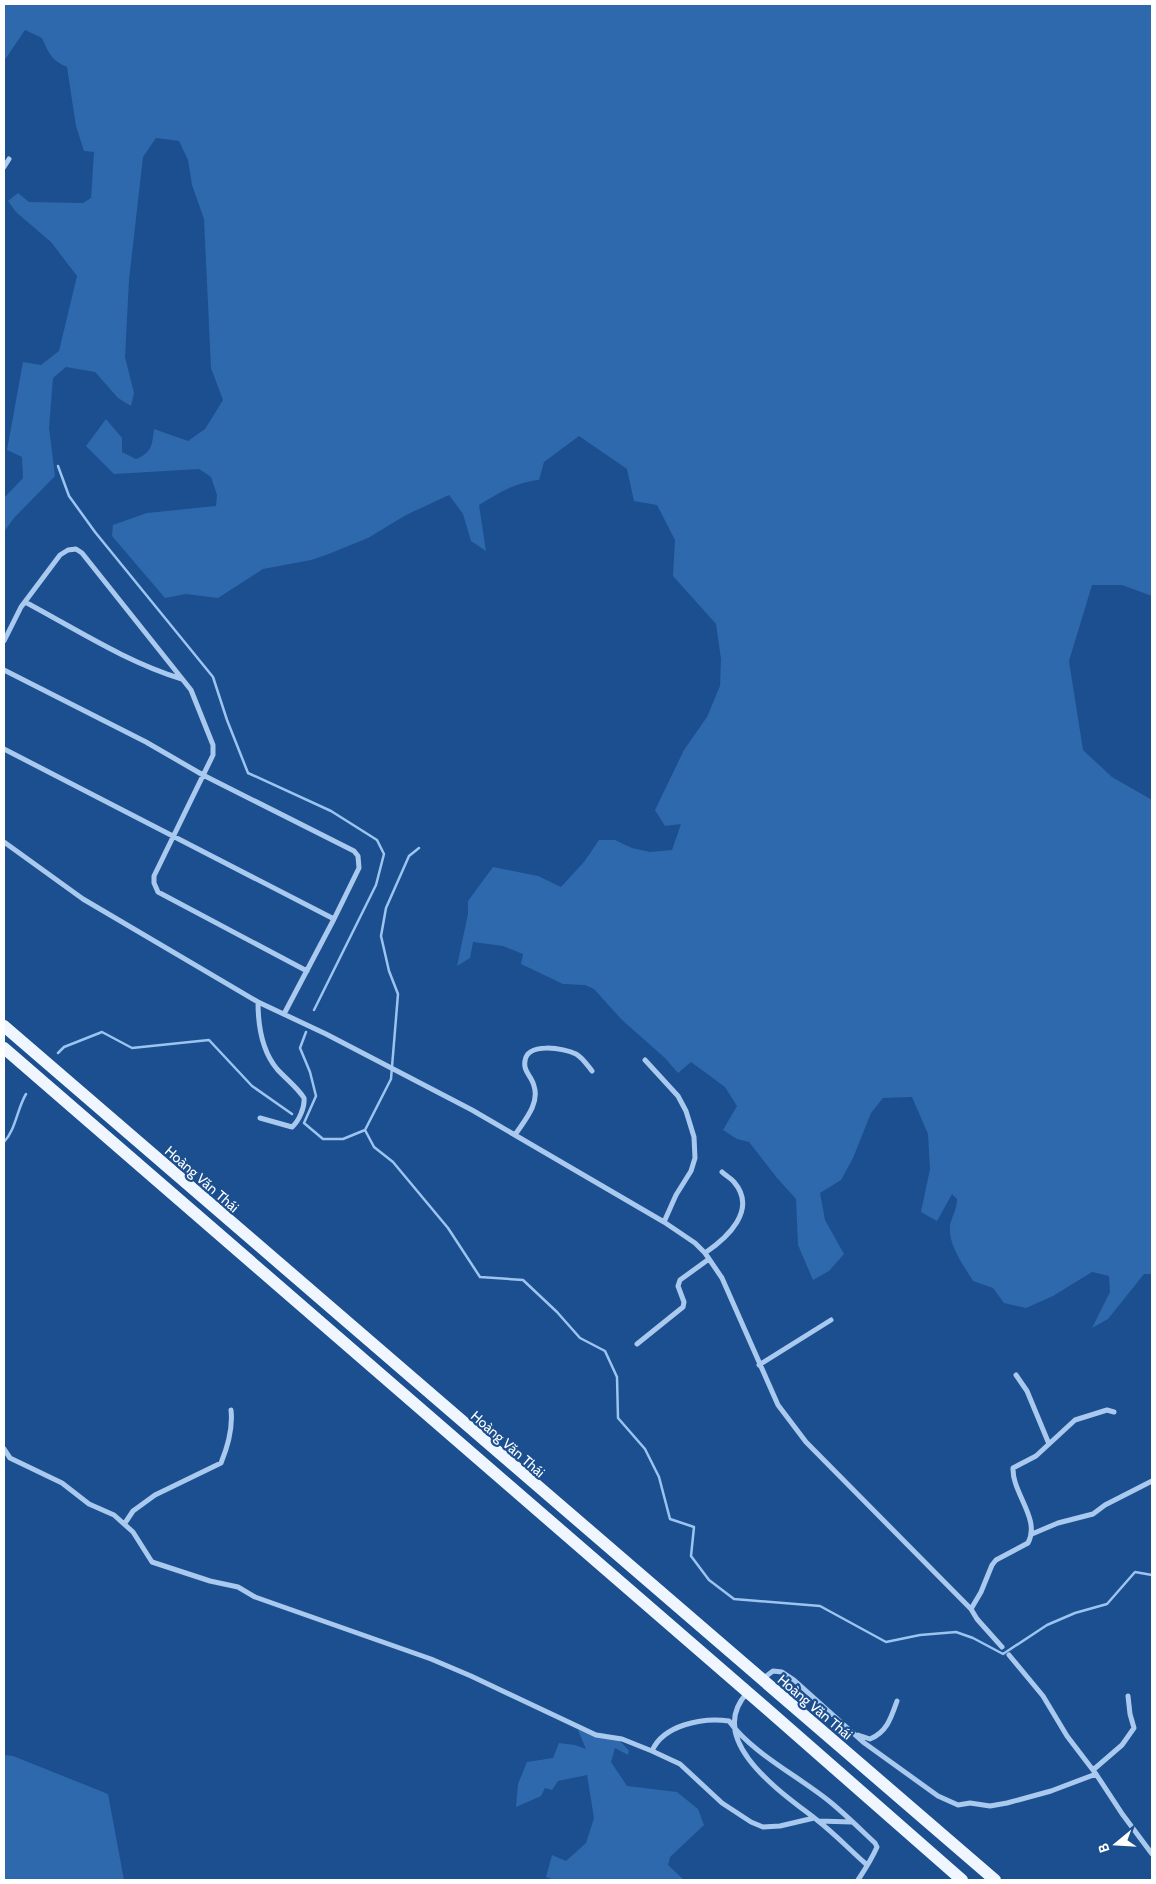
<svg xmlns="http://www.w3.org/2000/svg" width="1156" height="1884" font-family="Cabin,sans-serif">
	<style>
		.green { fill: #2e69ad }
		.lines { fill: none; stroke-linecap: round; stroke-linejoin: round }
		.stream { stroke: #9cc4f0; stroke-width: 2.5 }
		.minor { stroke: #a9c9ee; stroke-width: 5 }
		.primary { stroke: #f0f6ff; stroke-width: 12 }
		.labels { text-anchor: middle; stroke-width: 4.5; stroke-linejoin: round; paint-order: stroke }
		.street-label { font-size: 14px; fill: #fff; stroke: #1b4f8f }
	</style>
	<rect width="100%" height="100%" fill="#1b4f8f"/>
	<path class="green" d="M4,4H1152V596L1122,585H1092L1069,661L1083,750L1112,777L1152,800V1274H1144L1108,1319L1092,1328L1110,1292L1109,1276L1092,1272L1053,1296L1026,1308L1004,1303L993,1288L973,1281C964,1266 948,1245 950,1226C951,1218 957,1210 957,1199L952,1194L937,1221L921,1212L930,1169L928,1134L912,1097L883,1098L871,1113L853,1158L841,1180L820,1193L825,1220L844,1254L829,1271L813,1280L798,1245L796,1199L777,1178L749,1142L737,1139L723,1130L737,1106L725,1087L691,1062L678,1073L665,1058L622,1020L594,989L585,985L563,984L521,964L523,954L503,946L473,942L470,958L457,966L468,914V901L493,867L538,876L561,887L584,862L599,840H615L632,848L650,852L672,850L681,824L665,826L655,810L684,750L707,717L720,686L721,659L716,624L673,576L675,540L657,505L634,501L627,469L579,436L544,462L539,480C514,483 500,492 479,505L486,551L471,541L463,514L449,495L406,515L368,538L326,555L311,560L263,569L218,598L186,594L165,598L112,536L113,525L147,513L216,506L217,495L211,477L199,469L114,474L86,446L106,419L122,438V452L136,459C152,453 152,445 154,429L188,441L205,429L223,400L211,368L204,219L192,185L188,160L179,141L156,138L143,157L129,280L125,357L134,393L131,406L118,398L95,372L66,367L53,378L49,428L55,476L14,518L4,532V498L23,478L22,457L7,450L23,362L41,365L59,351L77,276L51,242L16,212L8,201L18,193L29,202L83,203L91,198L94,152L84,151L76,126L67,67C52,61 48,52 42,38L25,30L4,61Z
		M578,1730C600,1733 614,1731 629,1751L628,1755L615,1748L611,1762L627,1786L677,1792L698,1809L704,1825L670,1857L668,1865L684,1880H555L546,1877L552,1855L566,1861L586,1843L594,1818L587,1775L558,1781L552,1790L545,1788L541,1796L516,1807L518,1784L527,1762L553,1758L559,1743L575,1745L586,1749Z
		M4,1755L13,1756L108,1794L124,1880H4Z"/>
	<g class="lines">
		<path class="stream" d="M58,466L69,496L95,532L213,677L227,720L248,773L331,811L377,840L384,854L376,885L314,1010
			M306,1032L300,1048L310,1072L316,1096L304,1123L323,1139H343L365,1130L391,1079L398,994L389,971L381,936L386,908L409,856L419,848
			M58,1053L64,1047L102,1032L132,1048L209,1040L252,1086L292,1114
			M365,1130L374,1147L393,1162L448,1228L480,1277L523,1280L557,1312L580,1338L605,1351L617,1377L618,1418L645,1449L659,1477L670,1519L694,1527L691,1556L709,1580L734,1599L820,1606L886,1642L920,1635L956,1632L973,1638L1003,1654L1047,1625L1075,1613L1107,1604L1135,1572L1152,1575
			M4,1142C16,1129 17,1109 26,1094"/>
		<path class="minor" d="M4,167L9,159
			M25,602C76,629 126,662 182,679
			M4,641L21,607L60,555L68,550L76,549L82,553L191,690L213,745V755L154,876V883L158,892L307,971
			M4,670L146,742L203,775L354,851L358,856L359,868L334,919L284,1014
			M4,749L334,919
			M4,842L83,899L258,1002L326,1034L472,1110L664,1222L695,1243L705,1253L722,1278L778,1405L806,1442L971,1609L977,1619L1002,1647
			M258,1002C258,1024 262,1051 277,1069C286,1079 297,1087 304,1098C305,1107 299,1121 292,1127L260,1118
			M645,1060L678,1096L686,1111L694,1137L695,1158L691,1171L676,1195L664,1222
			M515,1135C524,1121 540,1104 534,1086C532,1076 523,1072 525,1061C527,1042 564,1048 576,1054C582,1057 588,1066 592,1071
			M705,1253C727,1238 758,1210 734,1182C731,1178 726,1176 722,1172
			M637,1344L683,1307L684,1302L678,1286L680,1280L709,1259
			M759,1365L831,1320
			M1016,1375L1027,1391L1049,1444
			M4,1449L10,1458L62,1483L89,1504L114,1515L133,1532L152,1562L210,1581L238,1587L255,1597L431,1659L471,1676L596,1735L622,1739L652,1751L680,1764L722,1803L751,1822L763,1827L780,1826L814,1818
			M125,1523L133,1511L155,1495L221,1463C228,1446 233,1428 231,1410
			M1032,1534L1058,1523L1093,1514L1105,1505L1152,1481
			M971,1609L981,1592L992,1565L996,1560L1028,1543C1041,1519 1012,1493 1013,1468L1036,1456L1075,1420L1107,1410L1114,1412
			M1009,1655L1043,1696L1067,1736L1096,1774L1123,1815L1152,1854
			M761,1680L773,1671L782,1672L794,1680L863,1742L938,1796L958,1805L970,1803L990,1806L1007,1803L1051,1791L1096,1774
			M747,1693C703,1741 785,1795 817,1820C835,1834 850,1850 866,1864
			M858,1735L870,1739C887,1732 891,1718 897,1701
			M652,1751C663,1725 703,1717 729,1721C752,1753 798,1776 829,1801C845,1814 860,1829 875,1843L877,1847C873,1856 864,1871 858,1880
			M1093,1770L1122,1745L1134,1728L1130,1714L1128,1696
			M818,1821L852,1822"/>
		<path class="primary" d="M4,1026C333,1313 663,1598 995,1880
			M4,1048L767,1709L962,1880"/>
	</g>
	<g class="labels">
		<g class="street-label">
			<text transform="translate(202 1179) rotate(41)" y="5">Hoàng Văn Thái</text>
			<text transform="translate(508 1444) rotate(41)" y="5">Hoàng Văn Thái</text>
			<text transform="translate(815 1707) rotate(40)" y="5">Hoàng Văn Thái</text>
		</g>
	</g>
	<rect width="1156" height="1884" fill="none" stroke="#ffffff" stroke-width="10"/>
	<g transform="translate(1116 1844) rotate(252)" stroke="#1b4f8f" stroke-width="4" paint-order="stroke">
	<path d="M0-4L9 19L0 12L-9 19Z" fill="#ffffff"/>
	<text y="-8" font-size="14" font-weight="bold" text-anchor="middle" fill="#ffffff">B</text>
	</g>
</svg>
